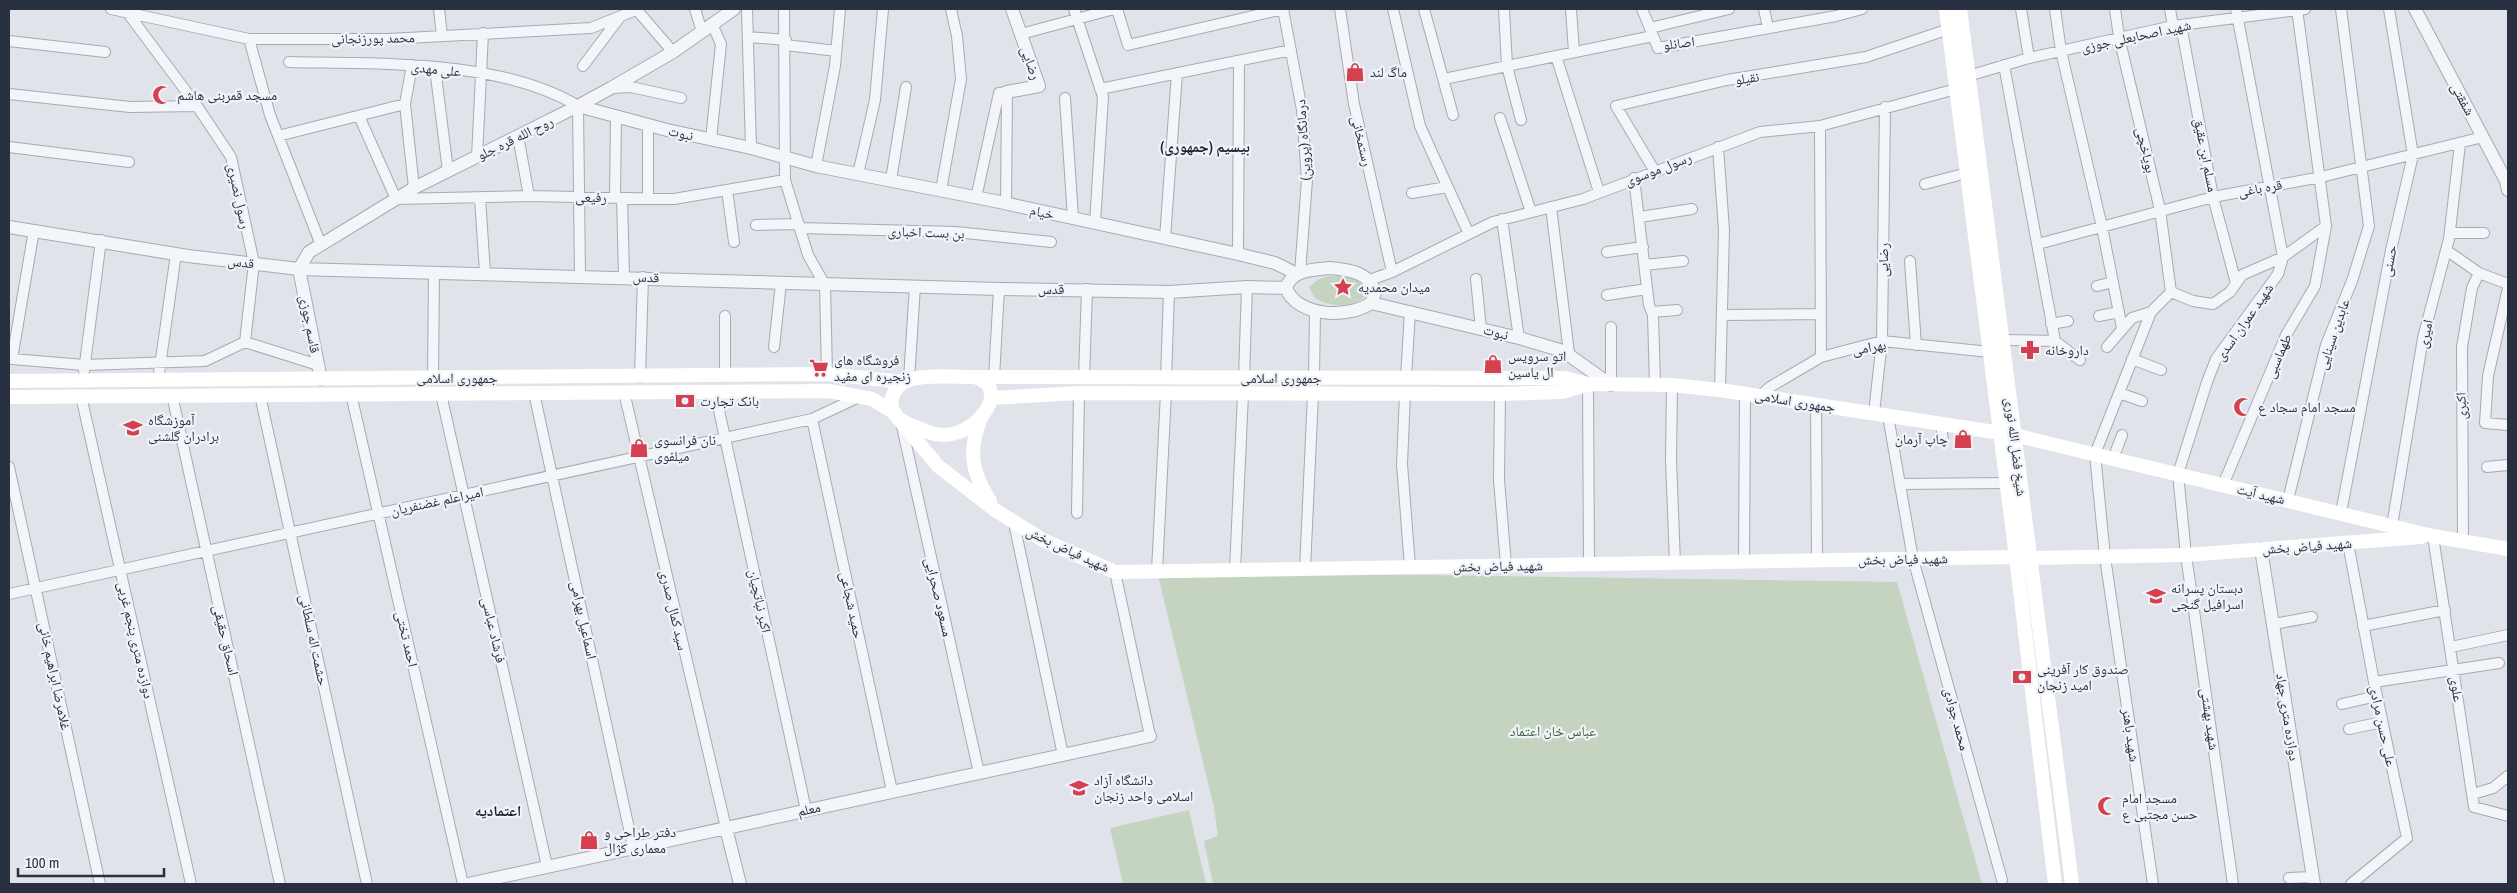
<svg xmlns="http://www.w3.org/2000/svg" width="2517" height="893" font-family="'Archivo Narrow','Noto Naskh Arabic',sans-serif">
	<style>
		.green { fill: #c5d4c1 }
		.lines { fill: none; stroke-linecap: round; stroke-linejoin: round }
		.minor-casing { stroke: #a5aab4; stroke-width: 12 }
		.tertiary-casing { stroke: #a5aab4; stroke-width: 14 }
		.minor { stroke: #f3f5f8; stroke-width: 10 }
		.tertiary { stroke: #f3f5f8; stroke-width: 12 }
		.secondary { stroke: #fff; stroke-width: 14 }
		.labels { text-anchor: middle; stroke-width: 4.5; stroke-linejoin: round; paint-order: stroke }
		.street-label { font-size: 14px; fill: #283042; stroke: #f0f3f7 }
		.poi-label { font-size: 14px; fill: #283042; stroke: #f0f3f7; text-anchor: start }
		.park-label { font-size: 14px; fill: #3a5e35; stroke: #f0f3f7 }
		.neighbourhood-label { font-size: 15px; font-weight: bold; fill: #1a2133; stroke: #f0f3f7 }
	</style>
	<rect width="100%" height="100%" fill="#e0e3ea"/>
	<path class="green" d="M1329,276C1345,276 1358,275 1366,291L1365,297C1351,308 1329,307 1315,298L1309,287L1319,279Z
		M1157,571L1897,582L1982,884H1213L1204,841L1218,836L1214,808Z
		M1189,810L1206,884H1123L1110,828Z"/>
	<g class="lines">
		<g class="minor-casing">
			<path id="minor" d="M111,9L249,39H388L591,28L636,10
				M439,9L442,36
				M636,9L673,52
				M695,9L702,32
				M747,9L751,148
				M784,9L785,180L808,255L825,285L827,374
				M1074,9L1103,97L1095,223
				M1117,9L1128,45L1283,9
				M1283,9L1302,110L1307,180L1300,273
				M1340,9L1354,104L1392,272
				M1393,9L1420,126L1469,234
				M1424,9L1453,115
				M1504,9L1507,66L1521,120
				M1571,9L1574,52
				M1642,9L1652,33
				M1764,9L1768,28
				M2021,9L2029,58
				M2055,9L2061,51L2102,227L2122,328
				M2115,9L2119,37L2160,210L2171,292
				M2170,9L2173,26
				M127,12L197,106L231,157L254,263L245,342
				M2181,25L2213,197L2236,283
				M1650,28L1729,9
				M1021,34L1114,9
				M748,37L786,40
				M249,39L270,115L321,245
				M9,41L105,52
				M786,45L836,51
				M1556,56L1599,192
				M289,62C378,64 500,59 578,106L580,276
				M412,65L405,104L414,188
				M2004,65L2055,341
				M583,66L620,17
				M435,68L448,171
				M1968,76L2029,58L2173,26L2305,9
				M1444,79L1653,36L1658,48L1836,16L1862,9
				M613,88L631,87L681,98
				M1100,89L1291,50
				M9,94L130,107L197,106
				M1065,98L1073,218
				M359,116L396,199L529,196L674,199L785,180
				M1500,118L1531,212
				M648,125V198
				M1820,126L1821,357
				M278,136L405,104
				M518,136L529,196
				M711,139L721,44L712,24
				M9,147L129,162
				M1718,147L1724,230L1720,390
				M477,157L483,33
				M816,166L835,66L840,9
				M1654,170L1616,106L1727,80L1866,57L1949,29
				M858,174L875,100L883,9
				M1634,178L1649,305L1653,315L1655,385
				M891,180L906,87
				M1925,184L1967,173
				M727,190L734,242
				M941,190L961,79L957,36L951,9
				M1412,193L1447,187
				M615,197L616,116
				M480,198L485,273
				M622,198L624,277
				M976,198L999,93L1007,92L1006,204
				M1551,207L1569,353
				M1640,217L1692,209
				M1502,219L1519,338
				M756,225L799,224
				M800,228L956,232L1051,242
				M34,230L12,359L84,365L205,361L245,342L318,365
				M2450,233H2484
				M1165,238L1177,73
				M2038,244L2213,197L2321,177L2483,137
				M2446,250L2479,273L2508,284
				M1607,252L1643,247
				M1238,254L1239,61
				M1910,261L1916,345
				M1645,265L1683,261
				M1476,279L1481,329
				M1370,280L1392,272L1493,222L1583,199L1760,132L1820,126L1956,89
				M2097,286L2113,282
				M2508,288L2488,376L2485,423L2508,425
				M2171,292L2193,301L2213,304L2230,292L2242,275L2283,257L2326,226
				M1607,295L1647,289
				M1652,312L1677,310
				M2151,312L2095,454L2105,557L2153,884
				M1722,315L1820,314
				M725,316V376
				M2099,316L2119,312
				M2051,324L2068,321
				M1611,327V385
				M2002,340L2055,341L2080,360
				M774,347L781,283
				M2107,347L2132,318L2151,312L2171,292
				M2132,359L2161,370
				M84,371L101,240
				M640,377L643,277
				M994,377L999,289
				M433,378L434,272
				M1084,378L1087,289
				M1166,378L1169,292
				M1244,378L1247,287
				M1314,378L1315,310
				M1406,378L1410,311
				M909,379L915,286
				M158,380L176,254
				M1588,384L1589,564
				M1672,385L1671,460L1675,563
				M624,392L726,828
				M715,392L806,810
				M534,393L633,847
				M2119,393L2142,401
				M351,394L463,884
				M441,394L547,866
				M1405,394L1402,464L1410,567
				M1500,394L1499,480L1506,565
				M172,395L280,884
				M260,395L367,884
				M81,396L191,884
				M1760,396L1770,387L1821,357L1882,341L1990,352
				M1816,405L1817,561
				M1874,413L1882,341L1885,107
				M1888,416L1913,559L2002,880
				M812,419L892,791
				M901,422L979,773
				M1941,424L1943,441
				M2113,459L2122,435
				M9,467L100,884
				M2487,467L2508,465
				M1900,484L2007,483
				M2223,485L2286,335L2315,286L2326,226L2297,9
				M2288,500L2326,345L2352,281L2369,226L2341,9
				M1077,513L1079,393
				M2341,513L2391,250L2413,155L2389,9
				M1014,523L1063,755
				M2392,526L2423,338L2449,239L2460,144
				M2433,536L2474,807L2508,816
				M2463,541L2462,347L2472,288L2479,273
				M2348,543L2374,682L2407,838L2351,884
				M1744,562L1745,394
				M1305,569L1313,394
				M1235,570L1243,394
				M1157,571L1166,393
				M1115,572L1150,736
				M9,594L812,419L861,396
				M2274,624L2312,617
				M2363,626L2445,610
				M2451,647L2508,635
				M2374,682L2499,663
				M2342,704L2377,696
				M2349,729L2382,722
				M2473,794L2493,788L2508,776
				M2289,878L2313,877
				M2233,884L2186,555L2178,474L2207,382L2216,359L2278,274L2283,257L2236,9"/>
		</g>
		<g class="tertiary-casing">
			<path id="tertiary" d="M2415,9L2506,181L2508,190
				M1007,92L1039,86L1012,9
				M578,106L667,130L751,148L816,166L995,201L1238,254L1275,263L1297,274
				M9,227L188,256L299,269L999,289L1169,292L1247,287L1286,288
				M1330,268C1349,270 1370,272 1375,293L1371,303C1348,319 1297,317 1286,288C1292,269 1314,270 1330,268Z
				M299,269L309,252L414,188L578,106L611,88L673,52L734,9
				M299,269L321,379
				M1371,303L1519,338L1563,351L1611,385
				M2261,549L2314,884
				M726,828L740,884
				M468,884L1150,736"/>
		</g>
		<use href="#minor" class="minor"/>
		<use href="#tertiary" class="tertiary"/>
		<path class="secondary" d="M1946,9L2016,557L2055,884
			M1960,9L2072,884
			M974,377L1565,378L1588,384L1672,385L1720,390L2014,435L2433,536L2508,549
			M974,377C1017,387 970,449 928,432C919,428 904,424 897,417C885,403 894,385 909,380C924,374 956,377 974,377Z
			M9,381L827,374L905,382
			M9,397L829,391L872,399L895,413
			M991,398L1079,393L1500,394L1562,392L1587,385
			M897,417L938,466L995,510L1043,540L1115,572L2016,557
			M981,418C968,451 971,471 990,501
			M2030,558L2186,555L2421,537"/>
	</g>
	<defs>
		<g id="shop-bare" transform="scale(1.5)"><path d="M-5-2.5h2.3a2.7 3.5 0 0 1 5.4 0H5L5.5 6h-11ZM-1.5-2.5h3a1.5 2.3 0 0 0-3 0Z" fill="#d4404f" stroke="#f0f3f7" stroke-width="2.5" paint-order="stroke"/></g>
		<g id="mosque-bare" transform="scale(1.5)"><path d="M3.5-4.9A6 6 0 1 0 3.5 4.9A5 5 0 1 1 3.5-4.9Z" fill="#d4404f" stroke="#f0f3f7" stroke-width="2.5" paint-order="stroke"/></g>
		<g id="sight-bare" transform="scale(1.5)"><path d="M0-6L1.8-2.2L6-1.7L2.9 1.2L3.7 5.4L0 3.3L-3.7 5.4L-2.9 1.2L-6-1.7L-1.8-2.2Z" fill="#d4404f" stroke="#f0f3f7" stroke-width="2.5" paint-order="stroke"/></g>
		<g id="pharmacy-bare" transform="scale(1.5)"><path d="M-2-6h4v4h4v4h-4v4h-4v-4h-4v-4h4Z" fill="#d4404f" stroke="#f0f3f7" stroke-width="2.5" paint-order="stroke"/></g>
		<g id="supermarket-bare" transform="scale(1.5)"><path d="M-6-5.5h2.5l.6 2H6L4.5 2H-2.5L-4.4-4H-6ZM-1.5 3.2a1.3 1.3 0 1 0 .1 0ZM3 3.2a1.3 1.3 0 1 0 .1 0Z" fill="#d4404f" stroke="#f0f3f7" stroke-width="2.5" paint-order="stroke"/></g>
		<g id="bank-bare" transform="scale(1.5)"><path d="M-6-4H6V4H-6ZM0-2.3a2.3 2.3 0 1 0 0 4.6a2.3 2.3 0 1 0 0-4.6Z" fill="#d4404f" stroke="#f0f3f7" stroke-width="2.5" paint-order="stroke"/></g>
		<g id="school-bare" transform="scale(1.5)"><path d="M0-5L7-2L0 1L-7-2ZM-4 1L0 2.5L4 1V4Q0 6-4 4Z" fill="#d4404f" stroke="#f0f3f7" stroke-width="2.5" paint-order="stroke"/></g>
		<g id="university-bare" transform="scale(1.5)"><path d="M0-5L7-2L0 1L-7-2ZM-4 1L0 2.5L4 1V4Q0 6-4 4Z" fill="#d4404f" stroke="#f0f3f7" stroke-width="2.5" paint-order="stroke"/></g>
	</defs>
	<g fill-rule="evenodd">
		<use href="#shop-bare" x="1355" y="72"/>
		<use href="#mosque-bare" x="162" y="95"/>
		<use href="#sight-bare" x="1343" y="287"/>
		<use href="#pharmacy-bare" x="2030" y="350"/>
		<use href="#shop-bare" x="1493" y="364"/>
		<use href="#supermarket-bare" x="819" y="368"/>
		<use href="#bank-bare" x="685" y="401"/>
		<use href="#mosque-bare" x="2243" y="407"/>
		<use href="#school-bare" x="133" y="428"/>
		<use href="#shop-bare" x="1963" y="439"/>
		<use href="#shop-bare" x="639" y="448"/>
		<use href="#school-bare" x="2156" y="596"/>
		<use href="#bank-bare" x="2022" y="677"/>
		<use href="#university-bare" x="1079" y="788"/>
		<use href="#mosque-bare" x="2107" y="806"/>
		<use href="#shop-bare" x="589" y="840"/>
	</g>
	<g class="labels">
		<g class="street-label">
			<text transform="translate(2136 36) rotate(-12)" y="5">شهید اصحابعلی جوزی</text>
			<text transform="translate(373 38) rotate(-1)" y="5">محمد پورزنجانی</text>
			<text transform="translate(1679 43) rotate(-7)" y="5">اصانلو</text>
			<text transform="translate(1031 63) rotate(70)" y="5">رضایی</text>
			<text transform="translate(436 69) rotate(6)" y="5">علی مهدی</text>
			<text transform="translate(1747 78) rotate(-8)" y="5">نقیلو</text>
			<text transform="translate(2463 99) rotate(62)" y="5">شفقتی</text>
			<text transform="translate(681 133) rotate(13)" y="5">نبوت</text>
			<text transform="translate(515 138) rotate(-26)" y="5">روح الله قره جلو</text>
			<text transform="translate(1303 140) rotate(-94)" y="5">درمانگاه (پروین)</text>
			<text transform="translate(1362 141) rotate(77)" y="5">رستمخانی</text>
			<text transform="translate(2146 150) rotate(77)" y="5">بویاخچی</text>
			<text transform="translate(2206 155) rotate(79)" y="5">مسلم ابن عقیق</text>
			<text transform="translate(1658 169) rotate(-21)" y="5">رسول موسوی</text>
			<text transform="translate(2260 188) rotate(-10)" y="5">قره باغی</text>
			<text transform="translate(239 196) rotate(78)" y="5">رسول نصیری</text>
			<text transform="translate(591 197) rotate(1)" y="5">رفیعی</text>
			<text transform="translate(1042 212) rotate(12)" y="5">خیام</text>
			<text transform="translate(926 232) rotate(2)" y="5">بن بست اخباری</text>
			<text transform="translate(1883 260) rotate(-89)" y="5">رضایی</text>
			<text transform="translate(2389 261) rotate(-79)" y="5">حسنی</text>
			<text transform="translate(241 262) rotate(7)" y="5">قدس</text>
			<text transform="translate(646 277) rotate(2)" y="5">قدس</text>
			<text x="1051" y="294">قدس</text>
			<text transform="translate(2244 322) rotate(-55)" y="5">شهید عمران اسدی</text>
			<text transform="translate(310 324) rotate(79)" y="5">قاسم جوزی</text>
			<text transform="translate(1496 332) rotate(14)" y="5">نبوت</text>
			<text transform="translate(2333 334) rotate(-71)" y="5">عابدین سینایی</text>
			<text transform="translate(2425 334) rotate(-78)" y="5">امیری</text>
			<text transform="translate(1869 347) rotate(-10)" y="5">بهرامی</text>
			<text transform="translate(2278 356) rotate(-67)" y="5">طهماسبی</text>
			<text x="457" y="383">جمهوری اسلامی</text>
			<text x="1281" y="383">جمهوری اسلامی</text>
			<text transform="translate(1795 401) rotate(9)" y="5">جمهوری اسلامی</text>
			<text transform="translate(2461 406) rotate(-92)" y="5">اکبری</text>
			<text transform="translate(2016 447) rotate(83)" y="5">شیخ فضل الله نوری</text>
			<text transform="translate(2261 494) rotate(13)" y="5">شهید آیت</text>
			<text transform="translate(437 501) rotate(-12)" y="5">امیراعلم غضنفریان</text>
			<text transform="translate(2307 546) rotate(-4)" y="5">شهید فیاض بخش</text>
			<text transform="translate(1068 549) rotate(25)" y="5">شهید فیاض بخش</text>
			<text transform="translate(1903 559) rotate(-1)" y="5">شهید فیاض بخش</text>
			<text transform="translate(1498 566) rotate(-1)" y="5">شهید فیاض بخش</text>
			<text transform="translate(939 597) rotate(77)" y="5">مسعود صحرایی</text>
			<text transform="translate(760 601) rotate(78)" y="5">اکبر نباتچیان</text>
			<text transform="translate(852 605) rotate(78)" y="5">حمید شجاعی</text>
			<text transform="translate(674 610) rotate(77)" y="5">سید کمال صدری</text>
			<text transform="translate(584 620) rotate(78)" y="5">اسماعیل بهرامی</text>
			<text transform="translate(494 630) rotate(77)" y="5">فرشاد عباسی</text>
			<text transform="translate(407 639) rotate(77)" y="5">احمد تختی</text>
			<text transform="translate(136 640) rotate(77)" y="5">دوازده متری پنجم غربی</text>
			<text transform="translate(226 640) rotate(77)" y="5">اسحاق حقیقی</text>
			<text transform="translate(314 640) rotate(78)" y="5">حشمت اله سلطانی</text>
			<text transform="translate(55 676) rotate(78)" y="5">غلامرضا ابراهیم خانی</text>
			<text transform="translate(2457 689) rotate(82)" y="5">علوی</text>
			<text transform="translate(2288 717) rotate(81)" y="5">دوازده متری جهاد</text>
			<text transform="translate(1957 719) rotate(75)" y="5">محمد جوادی</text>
			<text transform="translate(2210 719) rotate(82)" y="5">شهید بهشتی</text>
			<text transform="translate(2383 726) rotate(78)" y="5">علی حسن مرادی</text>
			<text transform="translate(2131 735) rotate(82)" y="5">شهید باهنر</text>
			<text transform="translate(809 809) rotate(-12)" y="5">معلم</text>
		</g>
		<g class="poi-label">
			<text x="1370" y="77">ماگ لند</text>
			<text x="177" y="100">مسجد قمربنی هاشم</text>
			<text x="1358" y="292">میدان محمدیه</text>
			<text x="2045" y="355">داروخانه</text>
			<text x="1508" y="361">اتو سرویس<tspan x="1508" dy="16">ال یاسین</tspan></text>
			<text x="834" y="365">فروشگاه های<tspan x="834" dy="16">زنجیره ای مفید</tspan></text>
			<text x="700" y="406">بانک تجارت</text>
			<text x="2258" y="412">مسجد امام سجاد ع</text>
			<text x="148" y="425">آموزشگاه<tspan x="148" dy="16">برادران گلشنی</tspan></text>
			<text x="1948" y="444" text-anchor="end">چاپ آرمان</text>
			<text x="654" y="445">نان فرانسوی<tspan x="654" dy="16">میلفوی</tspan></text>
			<text x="2171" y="593">دبستان پسرانه<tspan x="2171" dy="16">اسرافیل گنجی</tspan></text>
			<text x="2037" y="674">صندوق کار آفرینی<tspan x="2037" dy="16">امید زنجان</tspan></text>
			<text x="1094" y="785">دانشگاه آزاد<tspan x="1094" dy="16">اسلامی واحد زنجان</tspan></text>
			<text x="2122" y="803">مسجد امام<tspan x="2122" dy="16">حسن مجتبی ع</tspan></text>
			<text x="604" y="837">دفتر طراحى و<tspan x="604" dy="16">معمارى کژال</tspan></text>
		</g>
		<g class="park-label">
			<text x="1553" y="736">عباس خان اعتماد</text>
		</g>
		<g class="neighbourhood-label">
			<text x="1205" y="152">(بیسیم (جمهوری</text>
			<text x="498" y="816">اعتمادیه</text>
		</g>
	</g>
	<rect width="2517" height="893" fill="none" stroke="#283042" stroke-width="20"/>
	<path d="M18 868v8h146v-8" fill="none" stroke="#283042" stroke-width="2.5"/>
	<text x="25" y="868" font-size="15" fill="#283042" stroke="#f0f3f7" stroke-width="4" paint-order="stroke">100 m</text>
</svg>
